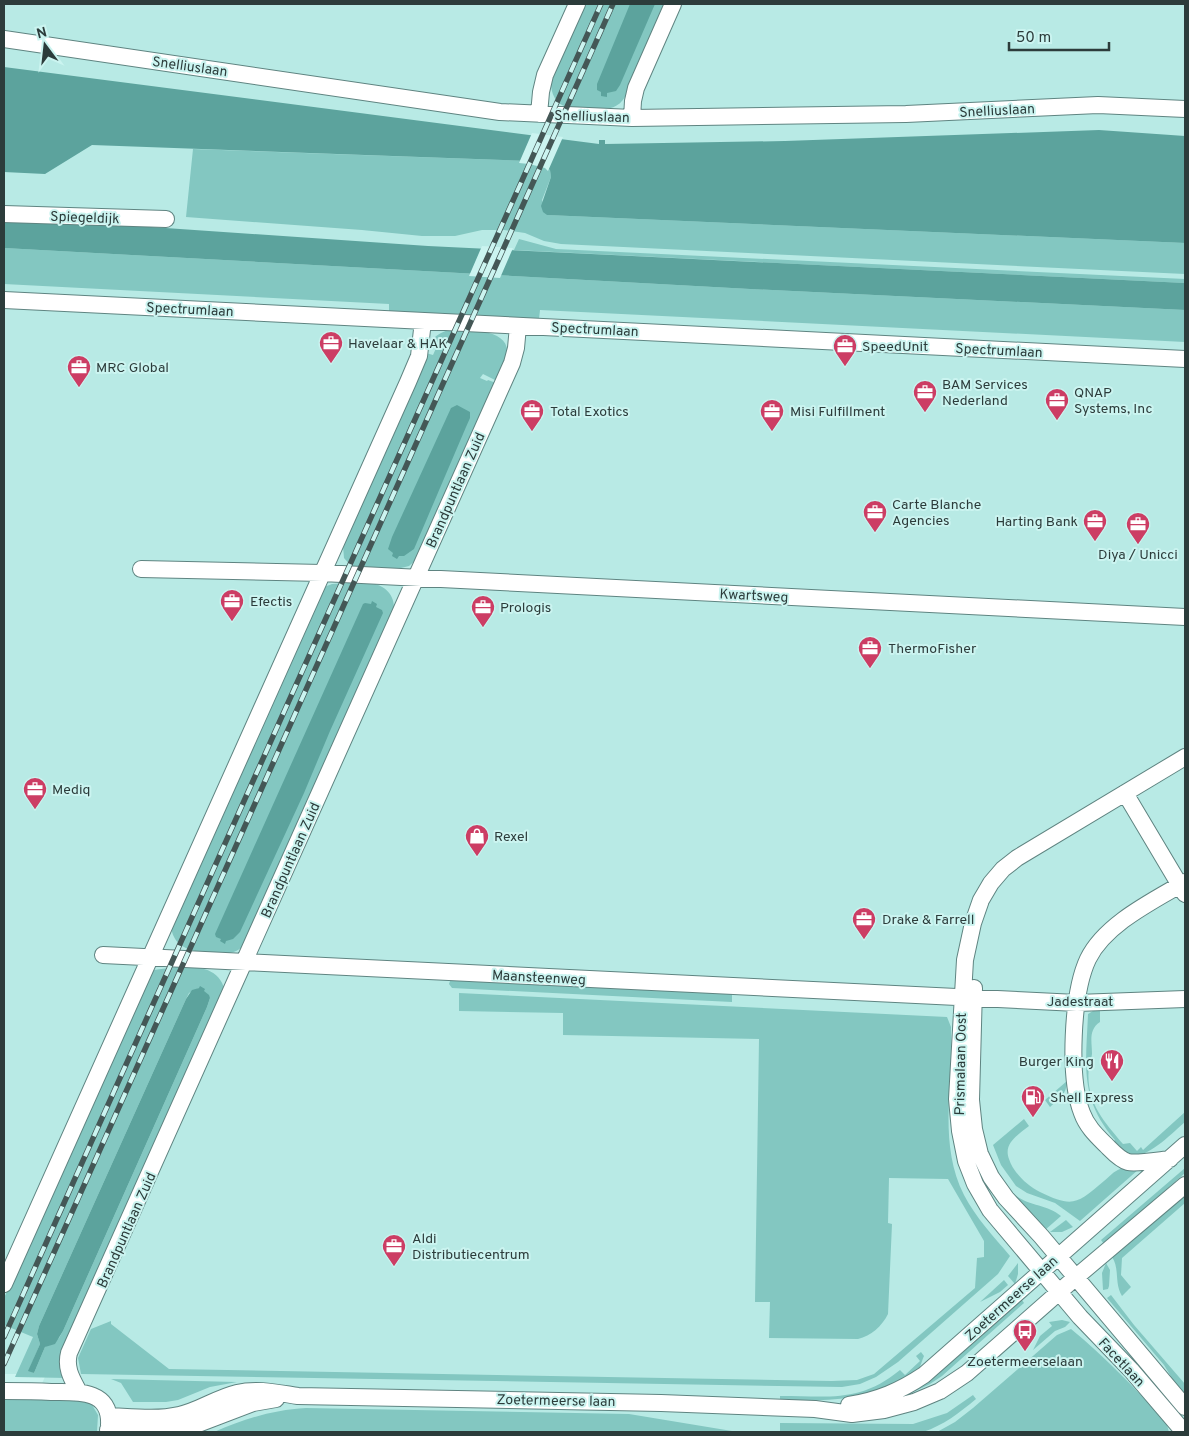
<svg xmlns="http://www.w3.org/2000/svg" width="1189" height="1436" font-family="Overpass,sans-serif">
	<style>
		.built { fill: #b8eae5 }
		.green { fill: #83c7c1; fill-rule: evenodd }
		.water { fill: #5ca39d }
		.pier { fill: #cbf4f0 }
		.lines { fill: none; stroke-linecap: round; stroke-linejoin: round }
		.minor-casing { stroke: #5f8481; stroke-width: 18 }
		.minor { stroke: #fff; stroke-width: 16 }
		.rail-casing { stroke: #445756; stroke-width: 5.5 }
		.rail { stroke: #cbf4f0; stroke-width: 4; stroke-dasharray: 11; stroke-linecap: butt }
		.labels { text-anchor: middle; stroke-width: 4; stroke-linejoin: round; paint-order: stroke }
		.street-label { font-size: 14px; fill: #2c3c3b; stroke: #cbf4f0 }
		.poi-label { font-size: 14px; fill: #2c3c3b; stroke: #cbf4f0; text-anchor: start }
	</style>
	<rect width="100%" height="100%" fill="#cbf4f0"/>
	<path class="built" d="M4,4H1185V1432H22L46,1374H4Z"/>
	<path class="green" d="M584,4H666L625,97C616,112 601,109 586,109C580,108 572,109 567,107C554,104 550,90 551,79Z
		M193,149L530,161L546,166L550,169L551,177L542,200L547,215L1185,243V274L561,244L544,241L525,233L504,230H482L455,236H422L362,230L186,217Z
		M519,239L556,249L1185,279V283L514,250Z
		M4,248L750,289L1185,310V342L540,310L539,319L389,312V304L4,284Z
		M449,330C466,331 511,327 507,355C506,363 500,373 497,381L483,374L480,378L487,381L488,380L496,383L417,559L409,566L397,569L351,566L344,558L343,546L426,353L433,355L437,346L431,343C434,336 441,332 449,330Z
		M367,582C382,584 394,592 394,608L244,945C235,955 226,953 214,953C195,952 174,950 171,927L324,587L332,584Z
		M176,967C197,967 219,966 225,991L67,1378L15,1377L33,1337L4,1325V1298L145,982L154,970ZM199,988L210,998L207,1007L63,1331L59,1338L45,1347L34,1373L29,1370L40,1344L37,1334L39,1326L186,999L189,993Z
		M455,980L732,994V1002L452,988L449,984L450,981Z
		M459,993L947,1017L951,1027V1037C952,1090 939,1146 964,1195C976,1218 994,1237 1010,1256L998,1274L898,1362L876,1377L860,1384L842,1387L81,1374L78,1358L91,1329L111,1321V1324L169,1369L832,1381L857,1380L874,1374L975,1288L977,1258L984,1257V1241L948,1179L889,1178L888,1223L892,1224L888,1314C882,1326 871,1336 858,1339L769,1338L770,1302H755L759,1039L563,1035V1013L459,1011Z
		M1100,1010V1022C1088,1030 1092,1042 1092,1054C1092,1058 1089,1061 1089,1065C1085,1101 1102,1119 1123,1144L1130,1143L1137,1151L1141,1147L1143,1150L1185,1112V1122C1173,1132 1150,1157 1132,1156C1125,1155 1118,1147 1112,1143L1115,1140C1079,1098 1086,1065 1088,1014L1093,1011Z
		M977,1020L981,1022C978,1078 966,1150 1013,1193C1026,1206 1048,1204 1061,1216L1045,1230C1032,1225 1024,1212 1015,1201C965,1144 972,1097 975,1027Z
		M1067,1081C1067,1094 1059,1099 1050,1107L1045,1100Z
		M1024,1119L1029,1126C1018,1135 1003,1143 1009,1159C1013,1172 1027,1186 1040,1192C1073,1208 1077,1204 1104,1181C1109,1177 1114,1171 1120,1169C1125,1167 1133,1169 1139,1169L1080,1221L1055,1203L1027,1193L1016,1186L1001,1165L993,1145Z
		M1185,1168V1173L1104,1244L1101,1240Z
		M1185,1195V1203L1122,1258L1121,1275L1131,1287L1122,1296C1114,1283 1120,1269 1112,1257Z
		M1066,1220L1073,1227L1062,1232H1050Z
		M1018,1263V1274L1015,1284L1008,1276Z
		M1106,1263L1110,1270L1109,1286L1108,1289L1103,1290L1102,1273Z
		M1004,1280L1008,1285L1000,1292L980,1302Z
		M1111,1295L1134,1325L1185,1384V1400L1164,1365L1107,1298Z
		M1022,1300L1024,1303L942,1376L930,1384L905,1396L877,1401L940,1371Z
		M1062,1320L1070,1322L1065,1327L1055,1331L1033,1350L1040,1336L1052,1326L1049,1322Z
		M1071,1329C1104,1356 1134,1387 1163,1419L1167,1425L1169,1432H937L955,1422L973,1408L1057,1335Z
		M921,1352L924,1356C922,1360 921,1366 918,1370C913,1374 906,1377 901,1380C865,1401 821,1402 780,1399V1396C829,1396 860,1403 900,1370L905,1375L920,1361L916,1356Z
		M111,1379L237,1382L210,1387L178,1400L166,1402H133L121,1383Z
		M4,1395L61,1396L91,1403L98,1415L97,1432H4Z
		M973,1395L976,1399C959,1413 944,1425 923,1432H780V1423L913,1424L947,1413Z
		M306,1408L629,1414L738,1432H214C244,1419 272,1410 306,1408Z"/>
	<path class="water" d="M630,4H655L620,85L616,91L607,93V97L601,96V92L597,90V84Z
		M4,67L599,144V140H605V144L785,141L1099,130L1185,136V243L547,215L543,212L541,206L551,177L550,170L546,166L530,161L92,145L45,174L4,172Z
		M4,221L93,223L428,246L1185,283V310L750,289L4,248Z
		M457,405L470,412V418L466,427L414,549L404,556H399L397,559L392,556L393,553L388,549L392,537L451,408Z
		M372,601L377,604L376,607L382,610L383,613L330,731L304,793L240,932L233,939L226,941L225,944L220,941L221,939L216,937L215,934L363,604L365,603L371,604Z
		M200,986L205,989L204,991L209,995L210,998L207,1007L63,1331L55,1344L45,1347L34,1373L28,1371L40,1344L37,1334L39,1326L186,999L192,990L199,988Z"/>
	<path class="pier" d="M532,133L563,137L548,171L545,168L529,164L519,163Z
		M482,246L513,248L500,278L469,276Z"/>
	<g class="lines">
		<g class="minor-casing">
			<path id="minor" d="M4,39L500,112L632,118L906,114L1098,105L1185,109
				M539,114L541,92L545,75L577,4
				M632,118L633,101L636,88L673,4
				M4,214L166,219
				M4,300L1185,359
				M141,569L322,573L1185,617
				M1125,793L1185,894
				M103,955L1077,1003L1185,999
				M974,988L971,1100L974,1129L980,1154L991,1177L1006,1198L1041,1236L1185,1407
				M1170,1159C1160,1160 1136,1164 1128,1162C1120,1160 1112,1151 1107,1146C1097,1136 1087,1127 1082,1113C1068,1078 1072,993 1088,959C1105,924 1153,901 1185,882
				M4,1284L408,382L419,356L423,321
				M4,1391C20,1391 35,1391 51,1392C77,1392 111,1389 109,1425
				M79,1392C72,1379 65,1368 69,1353L512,363L516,348L518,326
				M849,1405C879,1400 900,1391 924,1375L1185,1145
				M109,1416C132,1417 157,1420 179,1415C199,1411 216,1398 237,1393C257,1388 278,1393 298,1396L661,1403L815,1409L852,1414L884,1410L914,1402L940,1391L967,1373L1075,1278L1185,1185
				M108,1430H161L190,1427L253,1403L276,1399
				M1184,1432L1131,1370L1080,1317L990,1210L975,1184L966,1161L960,1131L957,1099L965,960L973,923L981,900L991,883L1003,869L1017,858L1185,757"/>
		</g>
		<use href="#minor" class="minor"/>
		<g class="rail-casing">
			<path id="rail" d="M4,1337L601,4
				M4,1364L613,4"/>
		</g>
		<use href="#rail" class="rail"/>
	</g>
	<defs>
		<g id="office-pin" transform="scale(1.25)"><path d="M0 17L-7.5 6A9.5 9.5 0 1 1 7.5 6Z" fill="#cc3d64" stroke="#cbf4f0"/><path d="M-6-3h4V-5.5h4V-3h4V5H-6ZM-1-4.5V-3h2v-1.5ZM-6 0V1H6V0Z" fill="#fff"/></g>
		<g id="shop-pin" transform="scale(1.25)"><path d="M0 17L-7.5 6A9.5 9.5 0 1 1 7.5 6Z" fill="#cc3d64" stroke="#cbf4f0"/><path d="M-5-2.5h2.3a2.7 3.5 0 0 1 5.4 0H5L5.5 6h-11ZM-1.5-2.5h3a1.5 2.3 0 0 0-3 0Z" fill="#fff"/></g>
		<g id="restaurant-pin" transform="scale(1.25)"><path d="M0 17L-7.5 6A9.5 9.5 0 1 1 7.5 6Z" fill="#cc3d64" stroke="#cbf4f0"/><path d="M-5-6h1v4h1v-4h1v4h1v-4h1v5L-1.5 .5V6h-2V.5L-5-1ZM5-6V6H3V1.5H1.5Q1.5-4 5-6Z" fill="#fff"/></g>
		<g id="fuel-pin" transform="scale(1.25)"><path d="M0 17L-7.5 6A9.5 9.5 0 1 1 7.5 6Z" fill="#cc3d64" stroke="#cbf4f0"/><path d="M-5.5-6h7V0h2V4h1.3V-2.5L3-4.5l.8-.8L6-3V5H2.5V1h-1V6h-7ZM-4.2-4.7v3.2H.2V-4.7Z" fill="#fff"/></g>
		<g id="bus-pin" transform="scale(1.25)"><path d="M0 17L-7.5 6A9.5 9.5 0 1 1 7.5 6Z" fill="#cc3d64" stroke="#cbf4f0"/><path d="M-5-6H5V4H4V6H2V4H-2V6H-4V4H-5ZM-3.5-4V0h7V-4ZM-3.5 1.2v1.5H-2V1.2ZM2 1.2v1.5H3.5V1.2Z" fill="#fff"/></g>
	</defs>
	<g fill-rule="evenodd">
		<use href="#office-pin" x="331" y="343"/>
		<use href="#office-pin" x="845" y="346"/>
		<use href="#office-pin" x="79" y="367"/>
		<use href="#office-pin" x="925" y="392"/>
		<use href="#office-pin" x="1057" y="400"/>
		<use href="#office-pin" x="532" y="411"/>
		<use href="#office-pin" x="772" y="411"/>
		<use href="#office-pin" x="875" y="512"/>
		<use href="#office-pin" x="1095" y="521"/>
		<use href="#office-pin" x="1138" y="524"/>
		<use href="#office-pin" x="232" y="601"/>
		<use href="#office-pin" x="483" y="607"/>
		<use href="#office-pin" x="870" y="648"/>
		<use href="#office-pin" x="35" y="789"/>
		<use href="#shop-pin" x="477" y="836"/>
		<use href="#office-pin" x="864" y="919"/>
		<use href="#restaurant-pin" x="1112" y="1061"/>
		<use href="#fuel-pin" x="1033" y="1097"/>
		<use href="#office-pin" x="394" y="1246"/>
		<use href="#bus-pin" x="1025" y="1331"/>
	</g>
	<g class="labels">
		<g class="street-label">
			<text transform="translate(190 66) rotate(8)" y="5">Snelliuslaan</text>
			<text transform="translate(997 110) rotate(-3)" y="5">Snelliuslaan</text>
			<text transform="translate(592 116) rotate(2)" y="5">Snelliuslaan</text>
			<text transform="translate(85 217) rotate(2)" y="5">Spiegeldijk</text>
			<text transform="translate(190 309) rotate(3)" y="5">Spectrumlaan</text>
			<text transform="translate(595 329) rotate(3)" y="5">Spectrumlaan</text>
			<text transform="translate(999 350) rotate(3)" y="5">Spectrumlaan</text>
			<text transform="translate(455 490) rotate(-66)" y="5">Brandpuntlaan Zuid</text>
			<text transform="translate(754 595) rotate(3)" y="5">Kwartsweg</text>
			<text transform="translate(290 860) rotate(-66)" y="5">Brandpuntlaan Zuid</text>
			<text transform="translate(539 977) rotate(3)" y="5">Maansteenweg</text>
			<text x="1080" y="1006">Jadestraat</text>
			<text transform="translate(960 1064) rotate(-89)" y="5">Prismalaan Oost</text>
			<text transform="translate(126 1230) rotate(-66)" y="5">Brandpuntlaan Zuid</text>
			<text transform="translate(1011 1298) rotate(-42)" y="5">Zoetermeerse laan</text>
			<text transform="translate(1122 1362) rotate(47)" y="5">Facetlaan</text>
			<text transform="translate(556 1400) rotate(1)" y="5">Zoetermeerse laan</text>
		</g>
		<g class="poi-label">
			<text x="348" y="348">Havelaar &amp; HAK</text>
			<text x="862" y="351">SpeedUnit</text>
			<text x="96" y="372">MRC Global</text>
			<text x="942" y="389">BAM Services<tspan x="942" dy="16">Nederland</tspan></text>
			<text x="1074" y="397">QNAP<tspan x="1074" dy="16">Systems, Inc</tspan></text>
			<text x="550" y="416">Total Exotics</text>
			<text x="790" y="416">Misi Fulfillment</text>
			<text x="892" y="509">Carte Blanche<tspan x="892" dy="16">Agencies</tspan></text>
			<text x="1078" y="526" text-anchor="end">Harting Bank</text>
			<text x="1138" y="559" text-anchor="middle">Diya / Unicci</text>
			<text x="250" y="606">Efectis</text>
			<text x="500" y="612">Prologis</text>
			<text x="888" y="653">ThermoFisher</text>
			<text x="52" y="794">Mediq</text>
			<text x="494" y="841">Rexel</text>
			<text x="882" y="924">Drake &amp; Farrell</text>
			<text x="1094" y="1066" text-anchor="end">Burger King</text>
			<text x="1050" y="1102">Shell Express</text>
			<text x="412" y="1243">Aldi<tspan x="412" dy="16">Distributiecentrum</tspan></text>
			<text x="1025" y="1366" text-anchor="middle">Zoetermeerselaan</text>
		</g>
	</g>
	<rect width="1189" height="1436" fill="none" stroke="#2c3c3b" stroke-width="10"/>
	<g transform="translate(45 45) rotate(345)" stroke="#cbf4f0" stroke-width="4" paint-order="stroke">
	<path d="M0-4L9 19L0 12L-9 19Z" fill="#2c3c3b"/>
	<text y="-8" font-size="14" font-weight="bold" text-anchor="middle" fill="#2c3c3b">N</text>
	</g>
	<path d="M1009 42v8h100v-8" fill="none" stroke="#2c3c3b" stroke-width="2.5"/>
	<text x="1016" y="42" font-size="15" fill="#2c3c3b" stroke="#cbf4f0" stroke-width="4" paint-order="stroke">50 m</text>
</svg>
